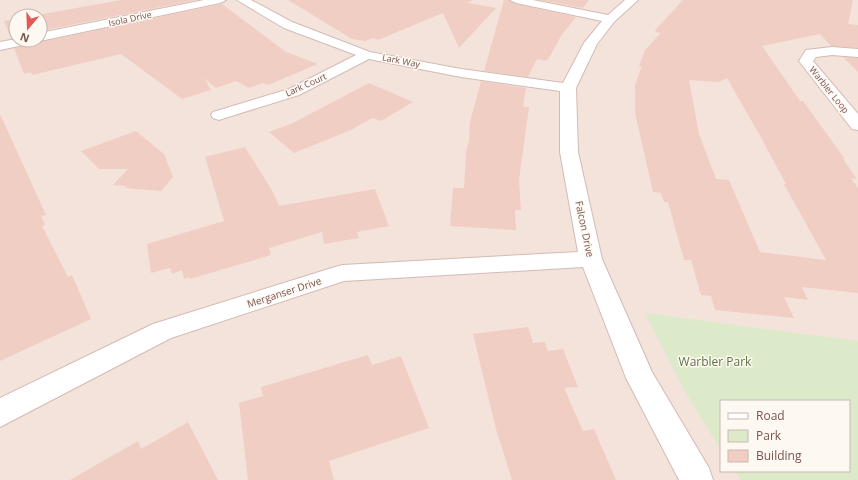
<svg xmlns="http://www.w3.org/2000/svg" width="858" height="480" font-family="'Open Sans',sans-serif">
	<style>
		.residential { fill: #f4e3da; fill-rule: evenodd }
		.green { fill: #ddeaca }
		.building { fill: #f1cec4; fill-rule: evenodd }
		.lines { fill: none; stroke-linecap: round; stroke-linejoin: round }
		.street-casing { stroke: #d2bbb4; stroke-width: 2 }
		.street { fill: #fff; fill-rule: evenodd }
		.labels { text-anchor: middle; stroke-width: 3; stroke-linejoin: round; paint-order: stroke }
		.far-street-label { font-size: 9px; fill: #78554e; stroke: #fef8f3 }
		.street-label { font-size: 10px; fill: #78554e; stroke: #fef8f3 }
		.near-park-label { font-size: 12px; fill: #5d7743; stroke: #fef8f3 }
	</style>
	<rect width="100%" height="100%" fill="#fcf3ec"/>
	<path class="residential" d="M0,0H858V480H0ZM16,16H40V40H16ZM721,401H849V471H721Z"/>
	<path class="green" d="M645,313L858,341V480H741L735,471H849V401H721V450L684,390Z"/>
	<path class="building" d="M121,0H196L40,31V16H32Z
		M288,0H473L468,3L496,8L459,48L443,13L378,40L373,38L365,41L352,39Z
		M504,0H509L516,4L576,17L561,36L549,58L546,61L537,59L528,77L484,71Z
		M541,0H589L583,8Z
		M683,0H853L848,24L858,25V48L831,46L820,34L762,46L800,101H803L845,159H843L857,179L851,178L858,188V293L802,287L808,300L784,297L794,318L715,310L711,296L701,295L691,260H684L668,202H664L661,193L653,192L635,113V85L642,66H639L645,50L661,33L655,32L657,28ZM727,78L759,134L786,184H784L826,260L760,252L729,180L716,179L699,134L689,80L719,82Z
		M222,4L286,52L318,64L268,85L263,83L249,88L236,81L216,88L204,78L211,90L182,99L121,54L32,75L31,72L24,74L14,48L33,44L35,40L40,42Z
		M16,19V38H11L4,21Z
		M843,57L858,58V72Z
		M481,81L526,88L523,107H529L519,180L521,210H515L516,230L450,226L453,188H464L466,152L469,141L470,122Z
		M369,83L413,102L381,121L372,118L351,130L294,153L269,132L293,123Z
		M0,114L46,215L41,216L45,225L42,226L68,277L72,275L91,319L0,361Z
		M136,131L164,154L173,177L161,191L125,188L127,186L113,185L128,169H99L81,151Z
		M245,147L273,192L279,206L375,189L389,226L357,232L359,238L324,244L322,232L269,248L271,255L261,258L190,279L189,277L184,279L182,270L172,274L170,268L151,273L147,244L224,221L205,157Z
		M528,327L533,343L545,342L548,351L563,349L578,387L564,388L583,431L594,429L616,480H512L496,429L473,334Z
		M368,355L372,365L401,356L429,428L329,461L334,480H248L239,403L263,396L261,387Z
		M188,422L218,480H70L138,441L141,449Z"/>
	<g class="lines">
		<g class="street-casing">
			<path id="street" d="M204,0H226L220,3L40,41L37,40H40V33Z
				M237,0H251L292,22L370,52L461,69L563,83L584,43L602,21L516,3L510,0H533L608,15L625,0H638L614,22L597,44L576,88L578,152L602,259L652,372L709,468L713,480H679L626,378L583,267L344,281L171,338L0,427V398L153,324L335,267L343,265L578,252L560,152V91L461,77L369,59L299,95L225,118L219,120L213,118L211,115L213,112L289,89L356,55L284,28Z
				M16,39L34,40L33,43L0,50V42Z
				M832,47L858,49V57L832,55L816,57L813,61L858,114V130L852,129L799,61L806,50Z"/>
		</g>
		<use href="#street" class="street"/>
	</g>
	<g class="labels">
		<g class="far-street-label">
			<text transform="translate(130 19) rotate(-12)" y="3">Isola Drive</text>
			<text transform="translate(401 61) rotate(11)" y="3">Lark Way</text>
			<text transform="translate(306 85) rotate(-24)" y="3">Lark Court</text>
			<text transform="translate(829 90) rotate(51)" y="3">Warbler Loop</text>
		</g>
		<g class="street-label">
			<text transform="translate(585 229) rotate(78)" y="4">Falcon Drive</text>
			<text transform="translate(284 292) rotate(-18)" y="4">Merganser Drive</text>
		</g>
		<g class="near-park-label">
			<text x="715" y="366">Warbler Park</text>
		</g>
	</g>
	<rect x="720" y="400" width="130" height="72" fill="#fef8f3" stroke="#c8b7b1"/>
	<rect x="728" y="413" width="20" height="6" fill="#ffffff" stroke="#c8b7b1"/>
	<text x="756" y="420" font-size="12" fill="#78554e">Road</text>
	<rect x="728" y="430" width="20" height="12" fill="#ddeaca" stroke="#c8b7b1"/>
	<text x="756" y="440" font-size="12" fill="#78554e">Park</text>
	<rect x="728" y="450" width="20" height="12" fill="#f1cec4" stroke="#c8b7b1"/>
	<text x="756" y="460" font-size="12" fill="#78554e">Building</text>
	<g transform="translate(28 28) rotate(199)"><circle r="19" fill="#fef8f3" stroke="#c8b7b1"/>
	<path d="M0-3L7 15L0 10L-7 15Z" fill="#e15b56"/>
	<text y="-6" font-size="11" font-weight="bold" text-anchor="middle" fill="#78554e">N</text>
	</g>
</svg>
